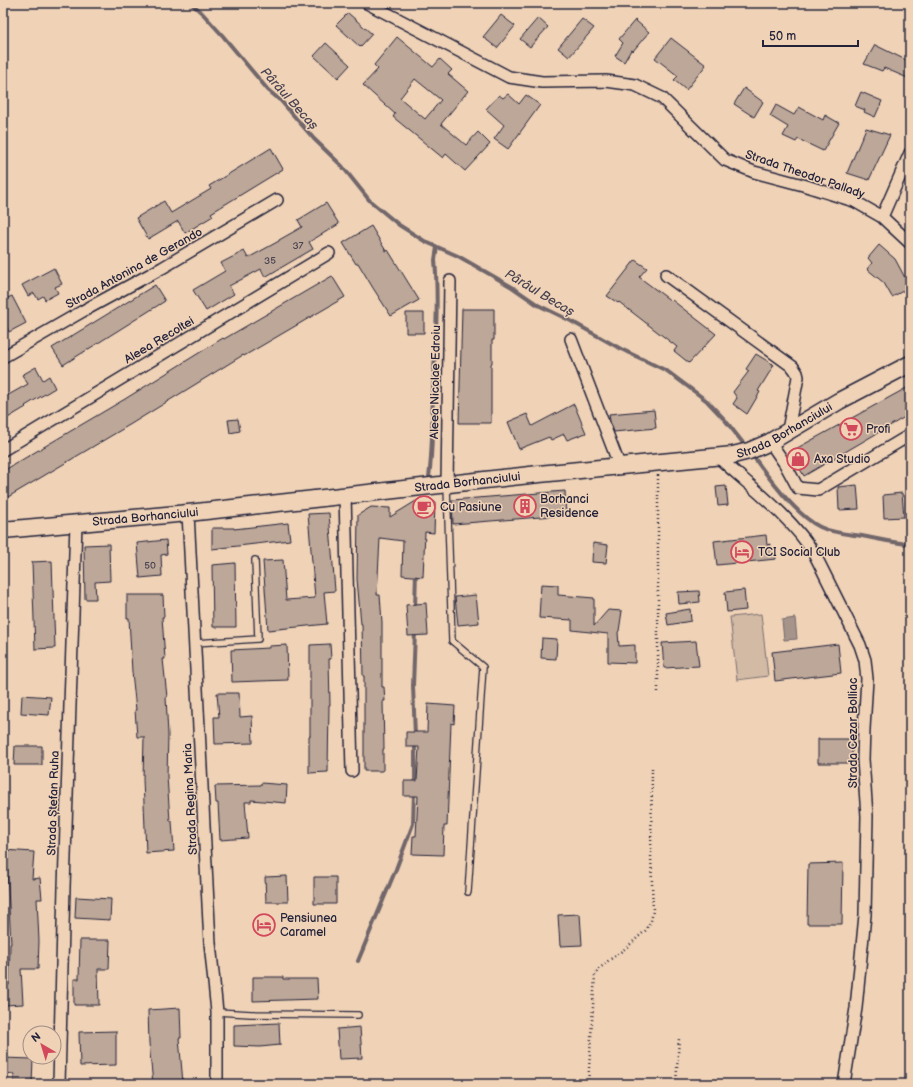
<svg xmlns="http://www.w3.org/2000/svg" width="913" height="1087" font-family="'Balsamiq Sans',sans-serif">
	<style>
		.green { fill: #d2baa5; stroke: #7a6e70 }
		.water { fill: #a6948b; stroke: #71666b }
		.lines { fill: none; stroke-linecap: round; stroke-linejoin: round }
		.stream { stroke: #71666b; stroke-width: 4 }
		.building { fill: #bda798; stroke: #22223b; fill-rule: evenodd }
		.service-casing { stroke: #22223b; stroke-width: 8 }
		.minor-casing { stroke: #22223b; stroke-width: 14 }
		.secondary-casing { stroke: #22223b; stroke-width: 19 }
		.path { stroke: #22223b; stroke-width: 2.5; stroke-dasharray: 1 3; stroke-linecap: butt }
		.service { stroke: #f0d3b7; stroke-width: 5.5 }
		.minor { stroke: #f0d3b7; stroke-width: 11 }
		.secondary { stroke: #f0d3b7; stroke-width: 16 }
		.labels { text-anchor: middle; stroke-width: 3; stroke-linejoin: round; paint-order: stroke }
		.number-label { font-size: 10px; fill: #494352 }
		.street-label { font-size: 12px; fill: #22223b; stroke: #f0d3b7 }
		.poi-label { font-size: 12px; fill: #22223b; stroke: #f0d3b7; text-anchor: start }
		.water-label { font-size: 13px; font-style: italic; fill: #4a4453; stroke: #f0d3b7 }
	</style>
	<rect width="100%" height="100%" fill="#f0d3b7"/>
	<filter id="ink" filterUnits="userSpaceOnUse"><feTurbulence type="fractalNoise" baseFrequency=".025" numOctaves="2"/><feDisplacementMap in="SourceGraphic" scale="8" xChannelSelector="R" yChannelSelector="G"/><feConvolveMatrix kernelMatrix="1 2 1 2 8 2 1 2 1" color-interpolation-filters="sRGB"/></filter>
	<g filter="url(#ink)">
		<path class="green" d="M761,614L768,676L737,680L730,617Z"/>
		<path class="water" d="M795,618L797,639L784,640L782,620Z"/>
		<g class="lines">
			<path class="stream" d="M191,3L203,14L223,36L268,90L281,101L314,139L342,166L370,201L399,225L426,242L458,256L512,287L538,305L569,320L621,349L667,371L707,401L725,420L747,448
				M751,453C766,475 797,516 820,527C832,533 848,534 862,536C878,539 893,543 910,544
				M429,477C433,449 432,420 433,391C435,348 439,303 435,260L437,247
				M415,608L416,571
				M415,786V736L413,686L415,631
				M358,961L396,869L413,824L414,792"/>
		</g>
		<path class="building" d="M348,13L372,34L360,47L336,25Z
			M501,15L515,26L497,48L483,37Z
			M538,18L548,27L530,47L520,39Z
			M582,19L594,28L569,57L558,48Z
			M635,20L649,32L633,51L631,50L624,62L615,56L623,43L619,39Z
			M397,37L433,67L440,59L452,70L448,74L468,91L441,124L466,145L478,132L490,144L465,171L446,154L443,158L393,117L395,114L363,85L378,69L374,65ZM415,79L441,100L425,119L400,98Z
			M671,38L706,65L686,90L674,80L678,76L655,58Z
			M326,43L350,65L338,78L314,56Z
			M875,45L910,62V79L884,68L882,71L864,64Z
			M744,88L763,102L754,117L734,104Z
			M861,92L882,101L875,117L864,112L865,110L855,106Z
			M508,94L519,104L526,95L540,105L508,149L494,139L504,125L486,109L499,95L503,98Z
			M776,105L794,115L799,107L823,120L825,115L839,123L823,151L798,139L796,142L783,136L788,127L770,116Z
			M866,128L890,135L869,180L847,173Z
			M271,148L283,169L211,213L213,216L185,233L178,221L148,239L136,218L164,201L171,213L211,189L209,186Z
			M326,203L339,224L309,242L313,249L265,277L261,269L229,286L234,294L206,311L193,290L225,271L221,263L244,251L248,258L279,241V240L302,227L298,220Z
			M371,226L386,251L388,250L419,300L391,316L373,288L358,263L356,264L343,243Z
			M879,245L895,259L910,287L892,297L884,283L867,269L872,263L868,258Z
			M635,260L647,268L639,277L671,301L672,300L716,334L689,363L674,351L677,347L619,302L618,303L607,296Z
			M54,268L62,284L55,287L58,293L45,300L43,296L38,299L34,293L28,296L22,285Z
			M332,276L345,297L244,356L243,355L131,424L3,500V471L125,399L223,338L224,339Z
			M155,285L165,301L63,365L52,348Z
			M12,296L26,323L9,332L7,328L3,330V300Z
			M462,309H494V340H492V363L491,364V423H459Z
			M406,313H424V333H406Z
			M756,354L774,365L758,391L760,392L747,414L733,404L737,398L733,392L749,371L746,369Z
			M36,367L43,380L49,376L55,388L25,406L26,407L6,419L3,413V398L28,384L22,375Z
			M910,386V414L804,476L790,452Z
			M574,404L586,433L567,440L564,434L551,440L549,437L519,449L508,422L527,414L532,426Z
			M654,410L656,428L614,432L610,421L609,414Z
			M238,419L240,431L230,433L228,420Z
			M857,485L859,509L839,510L838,487Z
			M726,486L728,505L718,506L716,487Z
			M565,491L566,515L453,524L452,500Z
			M902,493L904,517L884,518L883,495Z
			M416,501L435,502L434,533L425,532L423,577L402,575L403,541L380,538L377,595H380L382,622V687H384L385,701H383L384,749H383V771H364V676H363L362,624H361L357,579L358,515L371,507L390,508V517Z
			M329,513L335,591L324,592L327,624L268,630L263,561L283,560L286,600L315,598L308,514Z
			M288,523L290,540L212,549V528H234V529Z
			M766,535L767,545L770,544V549L775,548L776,559L717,565L714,541Z
			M166,540L167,554L161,555L162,576L140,578L137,543Z
			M593,543L608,545L606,563L592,562Z
			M109,544L110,581L95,582L96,599H85L84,545Z
			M52,561L55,648L35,649L32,562Z
			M235,563L236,627H213L212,565Z
			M541,584L558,585V595L594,598V626L608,610L622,611L619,631L618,632L619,646L635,645V663L608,662V634L572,630V620L539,618Z
			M744,590L746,610L727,612L725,592Z
			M699,591L700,602L679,604L678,592Z
			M127,595H163L164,617H162L165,659H163L167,697H166L168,735L167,776L170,821H172L174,851L146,853L143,779L144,737H137L135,710H136L132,672L129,618H127Z
			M476,595L479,623L458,625L455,597Z
			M426,603L428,635L408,636L406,605Z
			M690,609L691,621L668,625L666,613Z
			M542,638L557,639L556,659L541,658Z
			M696,641L699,666L664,668L662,643Z
			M330,644L331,659H329L330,705H329L328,772L309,773V736H310V645Z
			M838,644L841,673L775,681L772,652Z
			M287,645L288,680L232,682L231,650L269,648V646Z
			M217,693H239L240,717L252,716L253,743L215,744L214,717H219Z
			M22,695L51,697L49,715L21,713Z
			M428,704L455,706L454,724L451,723L447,826H444L443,855L412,854L413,836H416L418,796H404V781H417L419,747H406V732H427Z
			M818,739H852V763H818Z
			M15,746H42V765H14Z
			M261,783L287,785L286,803L251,800V802H245L248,838L220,840L218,803H216L215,786L261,785Z
			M3,850L34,852L32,879L40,878L42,899H37L39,941L38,969H21L23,1004L5,1005V985H9L10,944H11L7,869H3Z
			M843,863L842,924H807L808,864Z
			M287,876L288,902H266L265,877Z
			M314,877H336V904H314Z
			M76,897L111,899L110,920L75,918Z
			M580,914L582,945L560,946L558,915Z
			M80,940H110L109,969H98L99,1005H74V979H79Z
			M253,977H283V979H317L318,999L253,1001Z
			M180,1008L181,1038H179L183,1083L153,1084L149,1043L148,1010Z
			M279,1023L280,1045L260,1047L234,1046V1025Z
			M360,1027L362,1058L339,1059L337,1029Z
			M116,1031V1065L80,1066L79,1032Z
			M3,1058L33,1059L32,1084H14V1074L3,1073Z"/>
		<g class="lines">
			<g class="service-casing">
				<path id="service" d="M447,486L452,641L483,667L468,892
					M195,643L258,639L255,560
					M217,1012L251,1014L358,1015"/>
			</g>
			<g class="minor-casing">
				<path id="minor" d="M367,3L509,77L542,82L606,81L635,85L662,98L725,160L754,172L803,185L854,201L882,217L910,243
					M882,217L910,153
					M666,275L793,367L797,373L798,377L788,430
					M571,339L620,467
					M3,357L83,311L162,268L277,200
					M770,442L785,464L798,488L818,490L910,435
					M3,450L329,253
					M718,457C751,487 792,517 815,555L860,645L865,660L867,679L864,729L863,759L867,816L865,915L856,1008L844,1084
					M447,484L450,281
					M345,495L352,771
					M188,513L210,943L217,1012V1084
					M59,1084L64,887L76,523"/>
			</g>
			<g class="secondary-casing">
				<g id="secondary">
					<path id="s1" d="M3,530L188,513L539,474L733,455L749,451L770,442L839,401L910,364"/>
				</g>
			</g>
			<path class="path" d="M658,475V692
				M588,1084L595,975L599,969L608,961L626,948L645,931L651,921L653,911L651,855L652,768
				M676,1084L679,1039"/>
			<use href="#service" class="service"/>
			<use href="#minor" class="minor"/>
			<use href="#secondary" class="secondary"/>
		</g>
	</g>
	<defs>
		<g id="supermarket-ring" transform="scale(1.15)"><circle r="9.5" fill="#f0d3b7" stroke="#d1495b" stroke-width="1.5"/><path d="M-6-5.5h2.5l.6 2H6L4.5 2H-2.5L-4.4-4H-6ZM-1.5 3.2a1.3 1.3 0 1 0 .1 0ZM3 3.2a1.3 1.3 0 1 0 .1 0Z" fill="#d1495b"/></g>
		<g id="shop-ring" transform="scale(1.15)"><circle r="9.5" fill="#f0d3b7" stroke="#d1495b" stroke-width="1.5"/><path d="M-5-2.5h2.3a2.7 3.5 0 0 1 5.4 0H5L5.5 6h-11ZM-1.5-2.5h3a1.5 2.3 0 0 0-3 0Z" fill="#d1495b"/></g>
		<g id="building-ring" transform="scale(1.15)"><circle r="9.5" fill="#f0d3b7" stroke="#d1495b" stroke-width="1.5"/><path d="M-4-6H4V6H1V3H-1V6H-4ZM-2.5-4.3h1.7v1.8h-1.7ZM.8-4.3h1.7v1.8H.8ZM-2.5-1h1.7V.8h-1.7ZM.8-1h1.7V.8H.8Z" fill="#d1495b"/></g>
		<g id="cafe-ring" transform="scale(1.15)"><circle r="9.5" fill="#f0d3b7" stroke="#d1495b" stroke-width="1.5"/><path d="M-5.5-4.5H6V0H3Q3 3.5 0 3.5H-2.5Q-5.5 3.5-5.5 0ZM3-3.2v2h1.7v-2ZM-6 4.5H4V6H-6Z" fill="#d1495b"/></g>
		<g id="hotel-ring" transform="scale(1.15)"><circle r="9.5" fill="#f0d3b7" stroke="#d1495b" stroke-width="1.5"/><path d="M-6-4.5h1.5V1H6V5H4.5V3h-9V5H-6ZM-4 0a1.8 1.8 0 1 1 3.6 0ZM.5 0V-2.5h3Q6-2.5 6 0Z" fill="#d1495b"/></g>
	</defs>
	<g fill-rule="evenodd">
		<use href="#supermarket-ring" x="851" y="429"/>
		<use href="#shop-ring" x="798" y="459"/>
		<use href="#building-ring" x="525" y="506"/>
		<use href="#cafe-ring" x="424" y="507"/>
		<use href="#hotel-ring" x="742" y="552"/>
		<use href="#hotel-ring" x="264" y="925"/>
	</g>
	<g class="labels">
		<g class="number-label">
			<text x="298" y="249">37</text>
			<text x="270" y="264">35</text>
			<text x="150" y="569">50</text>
		</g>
		<g class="street-label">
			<text transform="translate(805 174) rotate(19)" y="4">Strada Theodor Pallady</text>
			<text transform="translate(134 268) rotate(-29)" y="4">Strada Antonina de Gerando</text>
			<text transform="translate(159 340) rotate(-31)" y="4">Aleea Recoltei</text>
			<text transform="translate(435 382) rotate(-89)" y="4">Aleea Nicolae Edroiu</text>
			<text dy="4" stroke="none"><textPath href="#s1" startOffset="791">Strada Borhanciului</textPath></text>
			<text dy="4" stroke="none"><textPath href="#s1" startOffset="467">Strada Borhanciului</textPath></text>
			<text dy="4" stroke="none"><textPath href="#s1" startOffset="143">Strada Borhanciului</textPath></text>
			<text transform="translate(853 733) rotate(-90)" y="4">Strada Cezar Bolliac</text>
			<text transform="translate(190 799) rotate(-93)" y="4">Strada Regina Maria</text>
			<text transform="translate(53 803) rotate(-88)" y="4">Strada Ștefan Ruha</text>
		</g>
		<g class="poi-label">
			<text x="866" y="433">Profi</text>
			<text x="814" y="463">Axa Studio</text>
			<text x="540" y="503">Borhanci<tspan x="540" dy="14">Residence</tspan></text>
			<text x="440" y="511">Cu Pasiune</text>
			<text x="758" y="556">TCI Social Club</text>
			<text x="280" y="922">Pensiunea<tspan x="280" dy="14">Caramel</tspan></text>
		</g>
		<g class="water-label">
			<text transform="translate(290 98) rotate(48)" y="5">Pârâul Becaș</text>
			<text transform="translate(540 292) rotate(31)" y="5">Pârâul Becaș</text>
		</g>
	</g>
	<rect width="913" height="1087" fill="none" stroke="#f0d3b7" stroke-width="16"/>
	<rect x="8" y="8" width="897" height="1071" fill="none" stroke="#22223b" stroke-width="1.5" filter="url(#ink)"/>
	<g transform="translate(42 1045) rotate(322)"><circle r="19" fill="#f0d3b7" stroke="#9e8c85"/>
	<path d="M0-3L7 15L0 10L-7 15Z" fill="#d1495b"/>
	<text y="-6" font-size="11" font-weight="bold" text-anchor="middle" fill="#22223b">N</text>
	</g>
	<path d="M763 40v6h95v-6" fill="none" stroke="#22223b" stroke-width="2"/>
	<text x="769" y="40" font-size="12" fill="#22223b" stroke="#f0d3b7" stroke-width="3" paint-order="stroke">50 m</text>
</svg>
